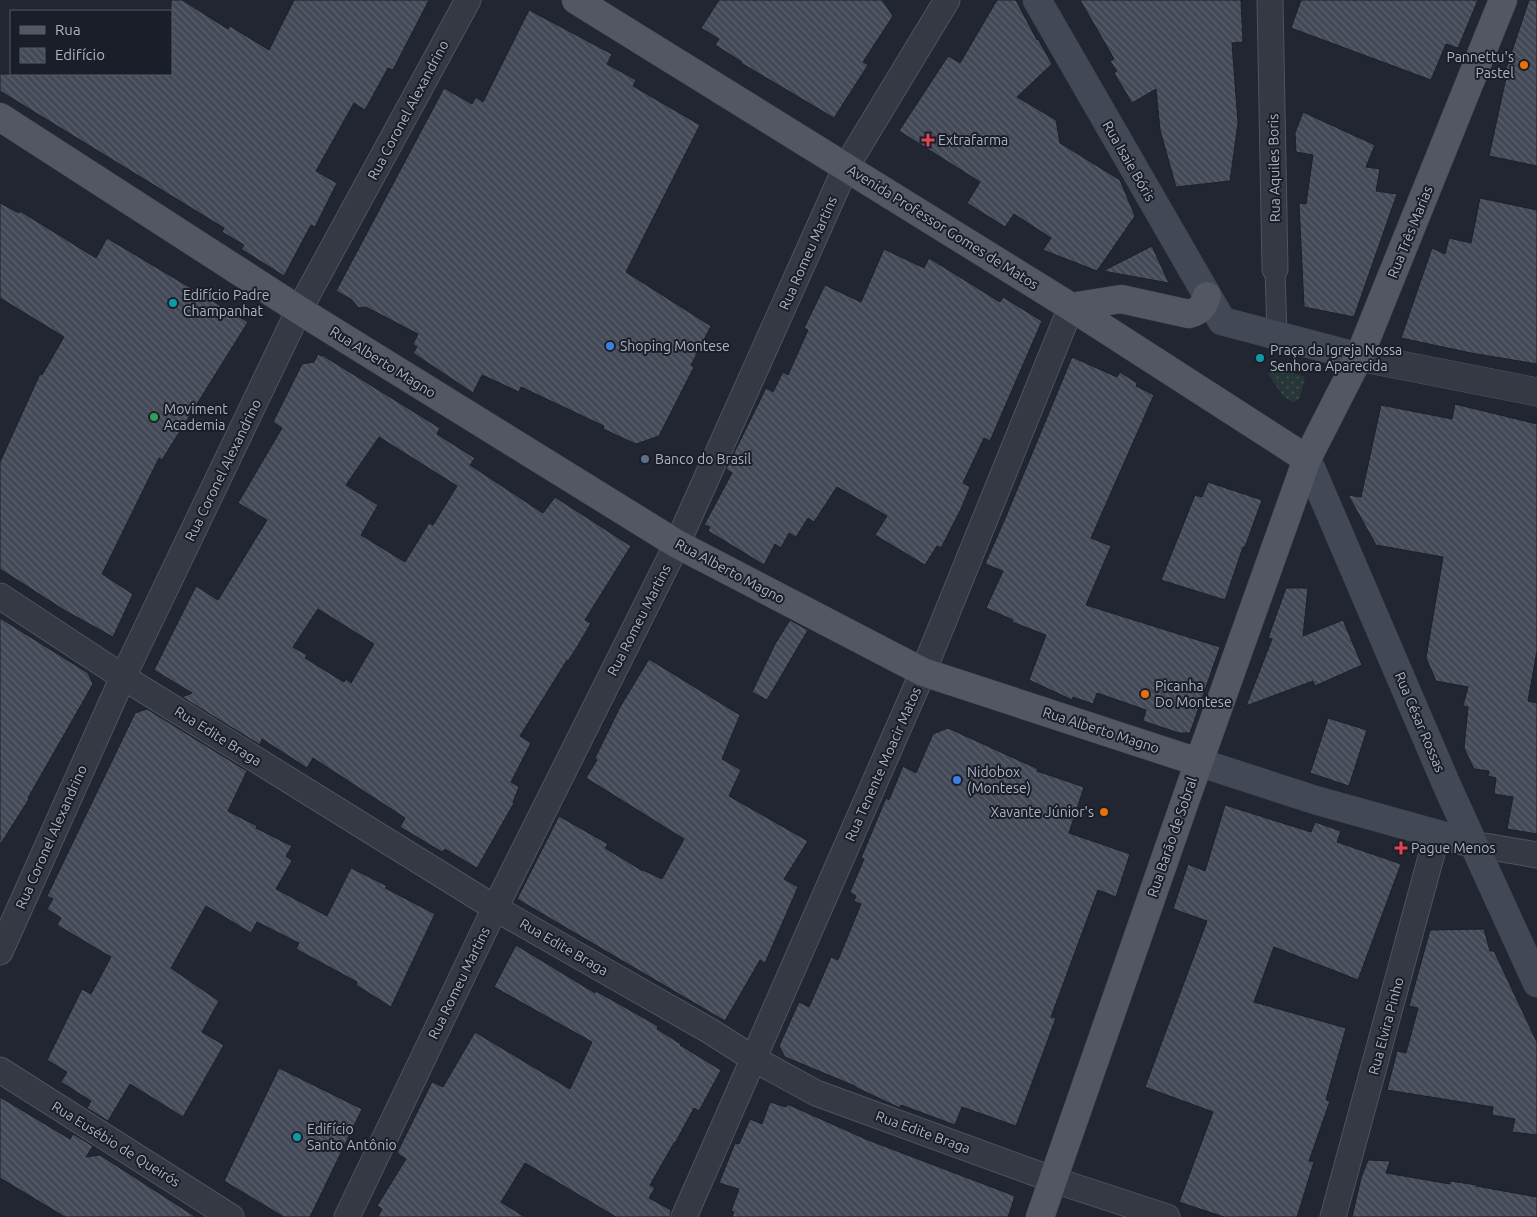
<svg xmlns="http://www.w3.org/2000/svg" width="1537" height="1217" font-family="Ubuntu,sans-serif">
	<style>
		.grass { fill: url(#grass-dots) }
		.building { fill: url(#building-back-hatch); stroke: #1c202a; fill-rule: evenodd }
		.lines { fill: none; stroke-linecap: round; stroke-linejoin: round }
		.pedestrian-casing { stroke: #4f535e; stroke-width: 21 }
		.minor-casing { stroke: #4f535e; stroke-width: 27 }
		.tertiary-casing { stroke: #4f535e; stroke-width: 29 }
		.secondary-casing { stroke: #3e424d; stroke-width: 29 }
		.primary-casing { stroke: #3e424d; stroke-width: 29 }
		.pedestrian { stroke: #343943; stroke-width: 19 }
		.minor { stroke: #343943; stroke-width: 25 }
		.tertiary { stroke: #343943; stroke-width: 28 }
		.secondary { stroke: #434856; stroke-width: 28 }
		.primary { stroke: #525763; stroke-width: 28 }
		.food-dot { fill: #e8710a; stroke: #1a1e28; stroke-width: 2 }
		.health-dot { fill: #e0444e; stroke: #1a1e28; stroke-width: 2 }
		.culture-dot { fill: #0f9aa8; stroke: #1a1e28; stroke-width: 2 }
		.shop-dot { fill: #3f7fe0; stroke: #1a1e28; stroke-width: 2 }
		.leisure-dot { fill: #2e9e5b; stroke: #1a1e28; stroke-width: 2 }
		.service-dot { fill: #5c6f8a; stroke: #1a1e28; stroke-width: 2 }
		.labels { text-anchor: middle; stroke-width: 4; stroke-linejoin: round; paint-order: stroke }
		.poi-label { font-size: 14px; fill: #aeb3c0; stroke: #1a1e28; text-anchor: start }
		.street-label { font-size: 14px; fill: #aeb3c0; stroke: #1a1e28 }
	</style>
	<defs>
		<pattern id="grass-dots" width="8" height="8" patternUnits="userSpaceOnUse" patternTransform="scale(1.25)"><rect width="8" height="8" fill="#273638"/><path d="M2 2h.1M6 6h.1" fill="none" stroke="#445153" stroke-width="1.8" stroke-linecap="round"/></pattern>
		<pattern id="building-back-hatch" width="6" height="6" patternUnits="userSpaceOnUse" patternTransform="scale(1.25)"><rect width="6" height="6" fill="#434957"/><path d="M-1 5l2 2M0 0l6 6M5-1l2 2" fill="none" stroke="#5c616d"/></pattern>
	</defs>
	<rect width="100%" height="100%" fill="#212632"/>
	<path class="grass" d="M1272,367L1303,376L1305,378L1299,400L1293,402L1284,397L1268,374Z"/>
	<path class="building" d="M171,0H182L228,29L230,26L269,50L294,0H429L393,70L388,68L365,110L354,103L316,171L337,183L315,227L311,225L284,276L241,249L244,245L222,232L224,228L0,91V74H171Z
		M719,0H882L893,16L863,62L868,65L834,118L741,63L742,62L715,45L719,39L701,28Z
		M997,0H1016L1037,40L1038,39L1052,64L1017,97L1056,120L1060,143L1120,180L1135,216L1097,271L1043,250L1051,238L1014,214L1005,227L967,203L980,182L899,131L948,56L960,63Z
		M1080,0H1241L1243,42L1232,43L1238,123L1230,181L1176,187L1160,130L1156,89L1132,103L1114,73L1117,71L1110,61L1114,59Z
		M1301,0H1478L1458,48L1446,44L1431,80L1291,28Z
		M1529,0H1537V166L1489,156L1506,78H1503Z
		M529,10L612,54L607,64L636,80L633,86L700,125L626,272L711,326L691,365L694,367L659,436L636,444L603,429L604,426L521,387L519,392L482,375L473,393L413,353L417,347L413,344L418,334L366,307L359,308L351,299L336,291L444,88L472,104L476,97L483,102Z
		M1303,112L1375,145L1366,167L1380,169L1376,191L1397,194L1354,317L1304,307L1299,203L1306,204L1313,155L1296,152L1295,133Z
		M1480,198L1537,210V364L1471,353L1401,338L1432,248L1445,254L1449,238L1471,243Z
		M0,203L19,213L20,211L96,258L107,238L248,322L162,460L159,458L102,574L133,594L113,637L64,610L0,569V462L40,374L42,375L64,337L0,298Z
		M1152,246L1169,283L1103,271Z
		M884,249L924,268L929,258L1000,302L1003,297L1042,321L990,441L984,438L963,483L970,487L961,509L941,548L937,546L925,565L875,535L887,516L837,487L814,522L808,518L796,537L789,533L781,548L775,544L764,565L708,531L710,527L704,525L732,473L726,469L766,388L773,392L783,372L788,375L808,330L804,328L825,285L861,302Z
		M318,354L321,356L322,355L440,428L437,434L475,458L470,465L543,513L555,497L631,546L585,620L591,623L577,647L568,661L567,660L520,736L531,743L511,782L519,787L513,802L514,803L477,868L445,849L442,852L400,827L405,818L313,758L307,768L262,739L260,745L182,697L192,693L154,670L196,586L218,600L267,520L238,503L282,428L273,422L302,364L314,362ZM379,437L457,486L433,525L429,523L405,562L361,535L378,505L346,485ZM318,609L374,644L351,683L346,679L344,682L305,658L307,655L293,647Z
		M1072,357L1117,377L1120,372L1137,383L1136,386L1154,395L1091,538L1111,546L1086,605L1220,647L1190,733H1179L1143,721L1146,710L1097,693L1093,704L1073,697L1072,700L1029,680L1046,635L1012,622L1013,620L986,608L1003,571L985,564L1004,521Z
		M1455,404L1537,424V651L1528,701L1537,703V834L1507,829L1513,797L1494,794L1496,778L1488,776L1489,771L1474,769L1464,748L1468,707L1463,706L1468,687L1436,681L1426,658L1443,557L1376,545L1348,495L1361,497L1381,405L1452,419Z
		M1208,482L1262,500L1245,547H1243L1225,600L1161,580L1195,495L1202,497Z
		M1286,588H1308L1303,636L1343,620L1362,665L1315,686L1313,681L1246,706L1272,639L1268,638Z
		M0,618L88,673L93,684L28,798L29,799L0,845Z
		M790,620L808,630L767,700L752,692L775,644Z
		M649,659L740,715L722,759L741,770L729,796L808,841L784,879L798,887L765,963L760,960L725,1021L517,899L559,816L608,844L605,848L643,871V870L662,879L684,839L586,778L597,760L595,758L620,707Z
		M147,709L247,771L228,811L257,826L256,828L292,846L286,856L292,861L276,889L327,916L351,868L387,886L385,888L435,914L391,1007L356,985L357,982L296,949L299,943L257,922L251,933L206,906L171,968L219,1001L202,1032L224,1045L183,1117L130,1084L108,1121L87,1108L91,1101L61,1082L67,1072L47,1060L82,989L91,994L111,957L57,925L61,918L47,909L53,899L47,896L135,713Z
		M1328,718L1367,730L1349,786L1310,773Z
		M948,728L1038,769L1037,771L1084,787L1069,833L1130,854L1116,897L1098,890L1051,1017L1056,1018L1016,1126L962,1107L955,1125L901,1105L900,1108L855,1087V1086L785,1057L779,1046L799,1002L809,1007L831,957L838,960L861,904L854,901L856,896L850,892L864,859L861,858L886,798L889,800L903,766L916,773L933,734Z
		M1225,805L1311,832L1315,822L1341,831L1337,842L1401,864L1358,980L1274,947L1254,1002L1346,1028L1326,1100L1330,1101L1309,1161L1314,1162L1297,1217H1224L1179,1202L1213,1112L1145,1087L1207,921L1173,909L1188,864L1205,871Z
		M1484,929L1490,951H1494L1537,1042V1135L1512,1132L1515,1119L1492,1115L1493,1107L1387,1090L1397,1051L1406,1053L1418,1008L1409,1006L1430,930Z
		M516,945L595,993L596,991L658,1026L657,1029L681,1044L680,1045L721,1070L699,1111L694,1108L675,1143H674L650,1185L655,1188L649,1198L671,1210L670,1217H616L525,1163L501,1202L525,1217H378L382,1209L377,1206L406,1159L397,1153L432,1082L443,1087L475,1032L570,1089L592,1042L494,987Z
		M279,1068L362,1109L310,1217H284L224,1181Z
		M0,1097L70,1139L73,1134L93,1146L86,1157L100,1155L196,1217H65L0,1178Z
		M770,1102L786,1107L787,1104L868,1140L1015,1196L1008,1217H732L734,1212L731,1211L739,1189L719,1183L735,1143L739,1144L750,1119L762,1124Z
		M1368,1160L1390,1161L1386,1173L1450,1184V1181L1477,1185L1476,1186L1537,1197V1217H1352L1361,1178Z"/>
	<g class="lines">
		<g class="pedestrian-casing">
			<path id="pedestrian" d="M1275,269L1277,336"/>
		</g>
		<g class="minor-casing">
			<path id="minor" d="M1270,0L1275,269
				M0,596L123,677L495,908L710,1031L754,1059L816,1093L1054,1180L1167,1217
				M1473,844L1537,855
				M0,952L123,677L299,310L468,0
				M0,1070L231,1217
				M347,1217L495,908L677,544L846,167L947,0
				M684,1217L923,672L1071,307
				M1333,1217L1437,835"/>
		</g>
		<g class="tertiary-casing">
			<path id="tertiary" d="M1359,357L1537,392"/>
		</g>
		<g class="secondary-casing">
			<path id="secondary" d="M1037,0L1222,321L1359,357
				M1307,459L1448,788L1537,983
				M1198,762L1315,800L1473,844"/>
		</g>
		<g class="primary-casing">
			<path id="primary" d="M576,0L1071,307L1307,459
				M0,117L299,310L677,544L923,672L1198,762
				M1071,307L1121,299L1189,314C1200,311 1203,307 1207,296
				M1040,1217L1189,790L1307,459L1359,357L1503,0"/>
		</g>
		<use href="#pedestrian" class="pedestrian"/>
		<use href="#minor" class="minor"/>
		<use href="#tertiary" class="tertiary"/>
		<use href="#secondary" class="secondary"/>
		<use href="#primary" class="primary"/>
	</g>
	<g class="food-dot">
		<circle cx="1524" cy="65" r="5"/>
		<circle cx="1145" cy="694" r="5"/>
		<circle cx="1104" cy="812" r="5"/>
	</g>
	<g class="health-dot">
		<path d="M925.5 132.5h5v5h5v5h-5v5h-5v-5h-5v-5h5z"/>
		<path d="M1398.5 840.5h5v5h5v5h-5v5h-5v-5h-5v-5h5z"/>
	</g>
	<g class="culture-dot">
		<circle cx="173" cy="303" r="5"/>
		<circle cx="1260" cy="358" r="5"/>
		<circle cx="297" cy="1137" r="5"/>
	</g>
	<g class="shop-dot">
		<circle cx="610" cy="346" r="5"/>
		<circle cx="957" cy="780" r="5"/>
	</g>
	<circle class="leisure-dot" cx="154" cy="417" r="5"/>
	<circle class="service-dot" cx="645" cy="459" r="5"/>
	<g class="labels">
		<g class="poi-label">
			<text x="1514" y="62" text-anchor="end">Pannettu's<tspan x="1514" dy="16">Pastel</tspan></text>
			<text x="938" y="145">Extrafarma</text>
			<text x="183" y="300">Edifício Padre<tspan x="183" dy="16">Champanhat</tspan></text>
			<text x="620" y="351">Shoping Montese</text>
			<text x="1270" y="355">Praça da Igreja Nossa<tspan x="1270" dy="16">Senhora Aparecida</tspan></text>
			<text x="164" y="414">Moviment<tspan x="164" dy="16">Academia</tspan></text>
			<text x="655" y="464">Banco do Brasil</text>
			<text x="1155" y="691">Picanha<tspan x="1155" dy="16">Do Montese</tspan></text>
			<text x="967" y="777">Nidobox<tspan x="967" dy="16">(Montese)</tspan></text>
			<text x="1094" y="817" text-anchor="end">Xavante Júnior's</text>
			<text x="1411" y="853">Pague Menos</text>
			<text x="307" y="1134">Edifício<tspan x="307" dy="16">Santo Antônio</tspan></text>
		</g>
		<g class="street-label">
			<text transform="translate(408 110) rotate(-62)" y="5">Rua Coronel Alexandrino</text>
			<text transform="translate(1129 161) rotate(60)" y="5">Rua Isaie Bóris</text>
			<text transform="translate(1274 168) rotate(-91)" y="5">Rua Aquiles Boris</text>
			<text transform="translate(943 227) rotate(32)" y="5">Avenida Professor Gomes de Matos</text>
			<text transform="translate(1410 232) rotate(-68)" y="5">Rua Três Marias</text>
			<text transform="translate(808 253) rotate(-66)" y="5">Rua Romeu Martins</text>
			<text transform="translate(383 362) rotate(32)" y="5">Rua Alberto Magno</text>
			<text transform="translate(223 470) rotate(-64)" y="5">Rua Coronel Alexandrino</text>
			<text transform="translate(730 571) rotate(28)" y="5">Rua Alberto Magno</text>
			<text transform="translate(639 620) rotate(-63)" y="5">Rua Romeu Martins</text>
			<text transform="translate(1420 722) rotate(67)" y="5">Rua César Rossas</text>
			<text transform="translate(1101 730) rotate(18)" y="5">Rua Alberto Magno</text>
			<text transform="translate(218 736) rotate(32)" y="5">Rua Edite Braga</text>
			<text transform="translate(883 764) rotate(-66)" y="5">Rua Tenente Moacir Matos</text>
			<text transform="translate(51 837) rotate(-66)" y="5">Rua Coronel Alexandrino</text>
			<text transform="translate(1172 837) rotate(-71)" y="5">Rua Barão de Sobral</text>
			<text transform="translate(564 947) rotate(30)" y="5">Rua Edite Braga</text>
			<text transform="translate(459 983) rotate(-64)" y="5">Rua Romeu Martins</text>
			<text transform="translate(1386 1026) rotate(-75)" y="5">Rua Elvira Pinho</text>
			<text transform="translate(923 1132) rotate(20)" y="5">Rua Edite Braga</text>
			<text transform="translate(116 1144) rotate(32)" y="5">Rua Eusébio de Queirós</text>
		</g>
	</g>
	<rect x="10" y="10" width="162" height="65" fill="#1a1e28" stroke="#555a65"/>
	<rect x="20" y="26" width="25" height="8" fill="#525763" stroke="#555a65"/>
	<text x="55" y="35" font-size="15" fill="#aeb3c0">Rua</text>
	<rect x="20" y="48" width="25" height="15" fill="url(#building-back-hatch)" stroke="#555a65"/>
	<text x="55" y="60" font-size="15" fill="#aeb3c0">Edifício</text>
</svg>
